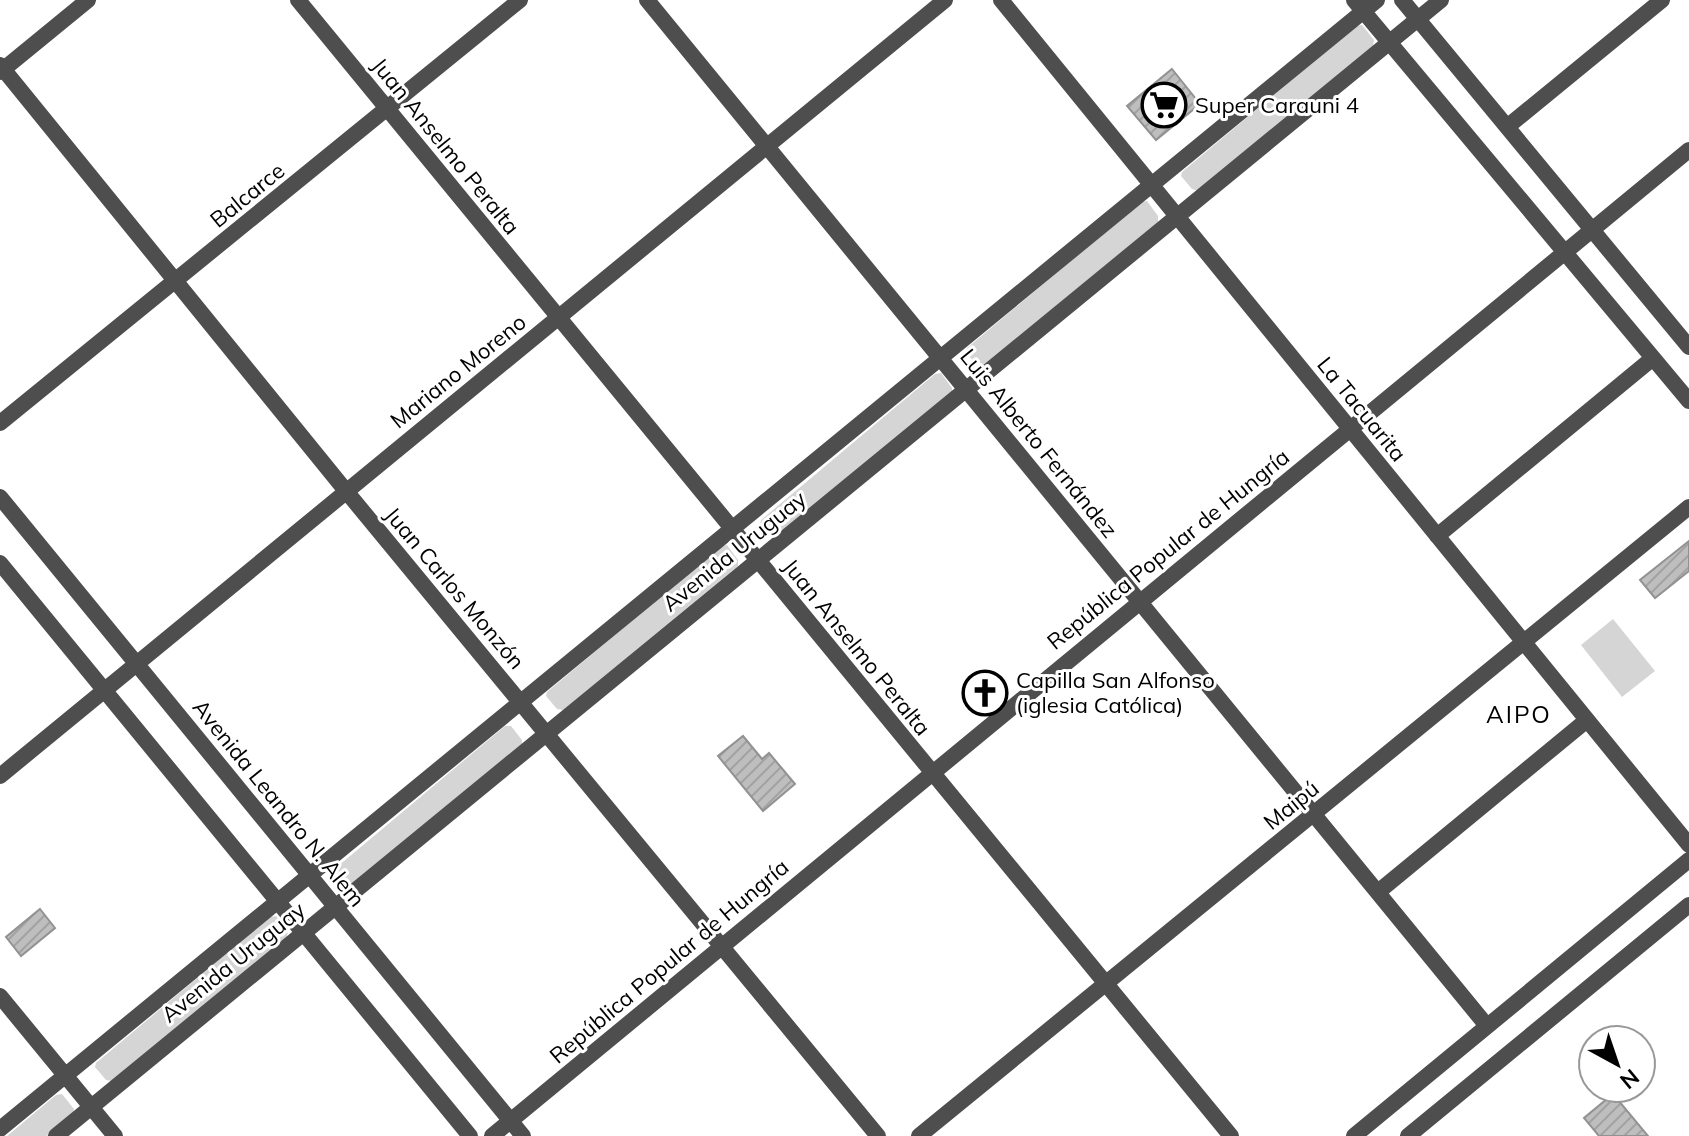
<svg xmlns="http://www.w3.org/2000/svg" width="1689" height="1136" font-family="Mulish,sans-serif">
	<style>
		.grass { fill: #d5d5d5 }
		.building { fill: url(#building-hatch); stroke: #929292; stroke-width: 2 }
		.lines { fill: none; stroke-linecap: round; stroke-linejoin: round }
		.minor { stroke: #4e4e4e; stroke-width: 16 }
		.labels { text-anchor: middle; stroke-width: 6; stroke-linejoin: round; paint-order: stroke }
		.poi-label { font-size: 22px; fill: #000; stroke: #fff; text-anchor: start }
		.street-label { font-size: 22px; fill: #000; stroke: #fff }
		.neighbourhood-label { font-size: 24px; letter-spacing: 2px; fill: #000; stroke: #fff }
	</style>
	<defs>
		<pattern id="building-hatch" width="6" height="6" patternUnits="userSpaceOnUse" patternTransform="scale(2)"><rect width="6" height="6" fill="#bebebe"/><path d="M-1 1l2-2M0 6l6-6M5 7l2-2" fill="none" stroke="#a2a2a2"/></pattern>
	</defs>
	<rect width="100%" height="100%" fill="#fff"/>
	<path class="grass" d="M1362,25L1374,40L1373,46L1198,191L1192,189L1181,176L1182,172L1356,26Z
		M1147,201L1158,216V222L982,366L976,365L966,352L967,348L1141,202Z
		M941,373L952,388V394L777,538L771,537L760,524L761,520L935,374Z
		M727,545L738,560V566L563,710L557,709L546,696L547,692L721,546Z
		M1613,619L1655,671L1622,697L1581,645Z
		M505,726H511L522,740V747L347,891L341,889L330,877L331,872Z
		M276,916L288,931L287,937L112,1081L106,1080L95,1067L96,1063L270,917Z
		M62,1094L74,1109L73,1115L47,1136H7L56,1095Z"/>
	<path class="building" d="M1172,69L1200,104L1156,140L1127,106Z
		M1689,541V571L1655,598L1640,580Z
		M743,736L762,759L769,753L795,784L763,811L718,756Z
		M40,909L55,928L21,956L6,937Z
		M1613,1094L1648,1136H1599L1584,1118Z"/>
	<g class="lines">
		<path class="minor" d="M298,0L1231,1136
			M647,0L1487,1026
			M1001,0L1689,845
			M1354,0L1689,401
			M1402,0L1689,347
			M0,65L346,491L878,1136
			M0,72L88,0
			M1507,127L1662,0
			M0,423L520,0
			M0,497L523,1136
			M1437,536L1653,358
			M0,563L470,1136
			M0,776L945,0
			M1378,892L1587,720
			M0,996L115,1136
			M0,1129L1377,0
			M56,1136L1441,0
			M492,1136L1689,150
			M919,1136L1689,507
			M1354,1136L1689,860
			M1408,1136L1689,905"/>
	</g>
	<defs>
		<g id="supermarket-ring" transform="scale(2.3)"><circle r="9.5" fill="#fff" stroke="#000" stroke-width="1.5"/><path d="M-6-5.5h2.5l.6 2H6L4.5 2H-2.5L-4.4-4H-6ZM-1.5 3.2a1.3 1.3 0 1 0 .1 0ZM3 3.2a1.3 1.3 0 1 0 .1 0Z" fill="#000"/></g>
		<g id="church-ring" transform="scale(2.3)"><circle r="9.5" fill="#fff" stroke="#000" stroke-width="1.5"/><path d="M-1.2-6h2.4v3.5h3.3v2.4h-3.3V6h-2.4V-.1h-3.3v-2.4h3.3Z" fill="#000"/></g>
	</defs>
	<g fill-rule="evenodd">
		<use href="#supermarket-ring" x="1164" y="105"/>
		<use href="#church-ring" x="985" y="693"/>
	</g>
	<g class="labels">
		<g class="poi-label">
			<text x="1195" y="113">Super Carauni 4</text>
			<text x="1016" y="688">Capilla San Alfonso<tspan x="1016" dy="25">(iglesia Católica)</tspan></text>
		</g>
		<g class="street-label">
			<text transform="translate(446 146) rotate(51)" y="8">Juan Anselmo Peralta</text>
			<text transform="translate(247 195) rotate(-39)" y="8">Balcarce</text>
			<text transform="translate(458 371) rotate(-39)" y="8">Mariano Moreno</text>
			<text transform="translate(1362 409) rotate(51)" y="8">La Tacuarita</text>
			<text transform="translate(1039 443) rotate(51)" y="8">Luis Alberto Fernández</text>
			<text transform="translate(1168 549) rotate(-39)" y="8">República Popular de Hungría</text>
			<text transform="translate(734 551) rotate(-39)" y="8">Avenida Uruguay</text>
			<text transform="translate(455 588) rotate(50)" y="8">Juan Carlos Monzón</text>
			<text transform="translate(857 647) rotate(51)" y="8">Juan Anselmo Peralta</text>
			<text transform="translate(279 803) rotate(51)" y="8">Avenida Leandro N. Alem</text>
			<text transform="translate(1291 805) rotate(-39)" y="8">Maipú</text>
			<text transform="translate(669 961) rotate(-40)" y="8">República Popular de Hungría</text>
			<text transform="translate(233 962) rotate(-39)" y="8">Avenida Uruguay</text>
		</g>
		<g class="neighbourhood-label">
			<text x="1519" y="723">AIPO</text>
		</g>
	</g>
	<g transform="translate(1617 1064) rotate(140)"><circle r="38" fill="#ffffff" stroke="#999999" stroke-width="2"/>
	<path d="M0-6L14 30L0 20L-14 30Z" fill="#000000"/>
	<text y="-12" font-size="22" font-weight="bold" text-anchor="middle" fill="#000000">N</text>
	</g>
</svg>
